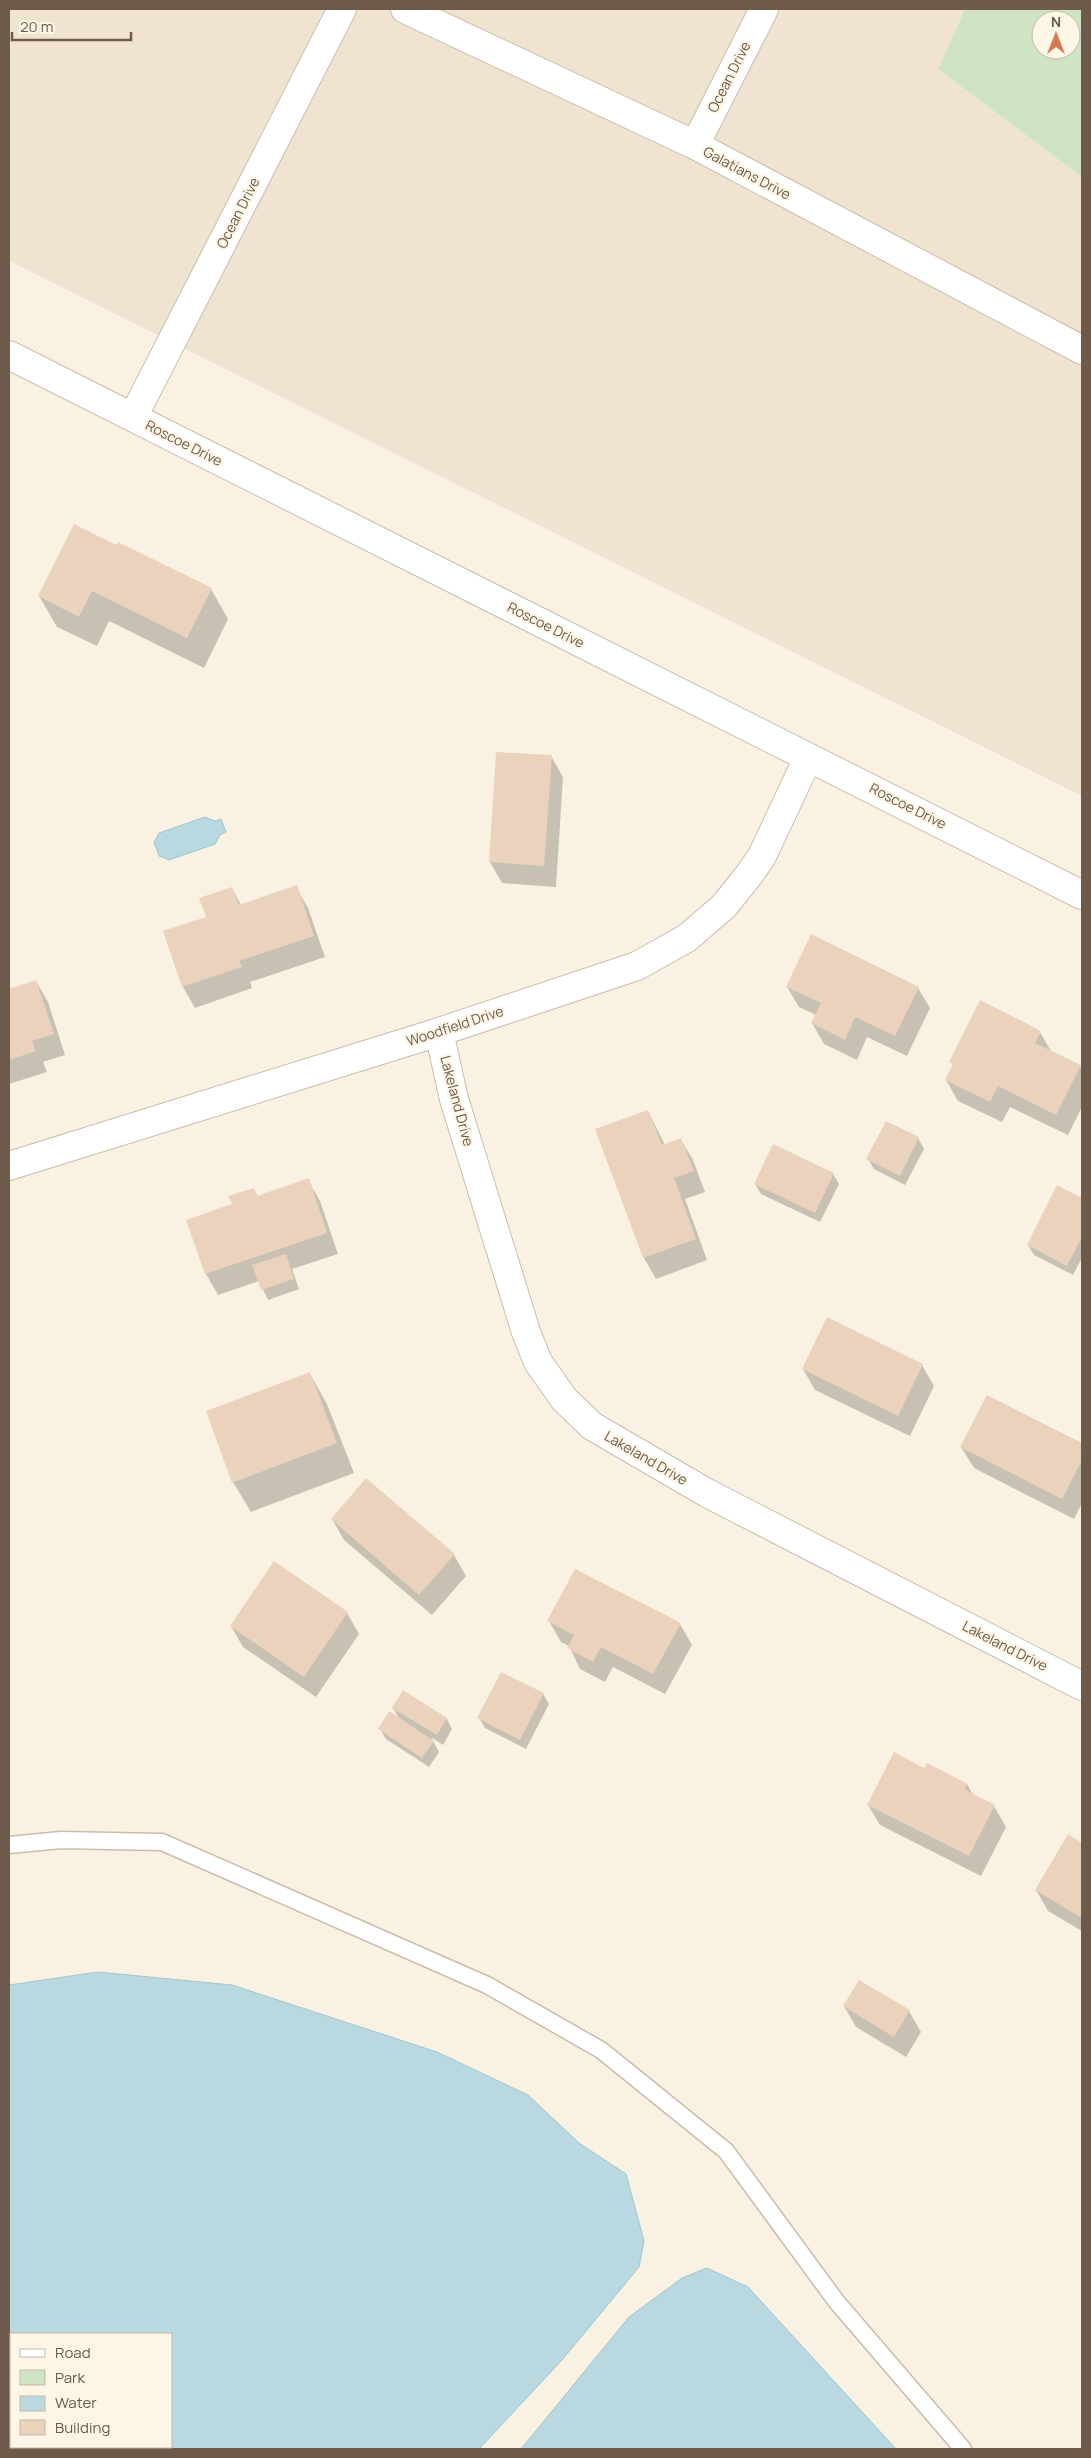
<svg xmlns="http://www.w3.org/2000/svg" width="1091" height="2458" font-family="Manrope,sans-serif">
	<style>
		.residential { fill: #f0e4d1 }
		.green { fill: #cee4c2; fill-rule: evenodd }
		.water { fill: #b9d8e0; stroke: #a0c6d0; fill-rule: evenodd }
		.shadow { fill: #0003 }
		.building { fill: #ebd2bc }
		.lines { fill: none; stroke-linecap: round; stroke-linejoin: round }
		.lane-casing { stroke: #cabcad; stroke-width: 19 }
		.street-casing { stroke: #cabcad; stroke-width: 30 }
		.lane { stroke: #fff; stroke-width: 16 }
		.street { stroke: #fff; stroke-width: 28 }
		.labels { text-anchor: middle; stroke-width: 4.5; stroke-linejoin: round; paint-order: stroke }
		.street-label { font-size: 14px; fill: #6d5a4b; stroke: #fdf6e7 }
	</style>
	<rect width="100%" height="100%" fill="#f9f2e2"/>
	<path class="residential" d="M9,9H965L938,69L1082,177V796L9,261Z"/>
	<path class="green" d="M965,9H1082V177L938,69ZM1041,20H1071V50H1041Z"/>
	<path class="water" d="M205,817L215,821L221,819L226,832L220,835L215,844L169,860L159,856L154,842L159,833Z
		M98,1972L232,1985L437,2052L528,2095L579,2143L626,2174L644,2241L639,2267L562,2360L479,2449H9V1985ZM11,2334H171V2447H11Z
		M707,2268L748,2287L896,2449H521L629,2317L682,2278Z"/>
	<path class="shadow" d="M74,526L211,589L228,619L204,668L109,621L97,646L57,627L39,596Z
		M551,756L563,777L556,887L502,883L490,862Z
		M296,887L308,908L325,957L250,982L252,988L195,1008L183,987L165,932L207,918L232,888L241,905Z
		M36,981L48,1002L65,1055L43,1062L47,1072L9,1084V990Z
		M787,987L918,988L930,1008L907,1056L867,1037L857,1060L824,1044L812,1023L816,1015L799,1007Z
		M1040,1032L1052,1053L1080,1066L1082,1070V1107L1068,1135L1010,1107L1002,1122L958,1101L946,1080L953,1066L951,1062Z
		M648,1111L665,1145L681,1140L693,1160L705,1192L685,1199L707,1260L656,1279L644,1258L597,1130Z
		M918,1138L924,1149L905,1185L874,1169L868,1159Z
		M833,1174L839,1184L820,1222L761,1194L755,1184Z
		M308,1180L320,1201L338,1254L292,1269L299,1289L268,1300L259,1281L218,1295L206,1274L233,1205L254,1189L258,1197Z
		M1058,1187L1082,1199V1258L1073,1275L1034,1255L1028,1245Z
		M922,1365L934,1386L910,1436L815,1390L803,1369Z
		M310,1374L327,1404L354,1473L251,1512L233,1482Z
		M987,1396L1082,1445V1503L1074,1519L974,1468L961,1447Z
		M332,1519L454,1555L466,1576L432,1615L344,1540Z
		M274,1563L347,1613L359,1634L316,1697L243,1647L231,1626Z
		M549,1621L680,1624L692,1645L665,1694L613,1667L605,1682L580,1669L569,1646L561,1642Z
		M403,1692L447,1719L452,1729L443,1745L431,1737L439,1752L429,1767L386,1739L380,1729L400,1720L393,1708Z
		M543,1694L549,1704L526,1749L485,1728L479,1718Z
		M925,1770L967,1784L973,1795L994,1806L1006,1827L981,1876L880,1825L868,1805Z
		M1068,1836L1082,1844V1931L1048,1911L1036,1890Z
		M844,2006L909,2011L921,2032L906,2057L856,2027Z"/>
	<path class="building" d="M74,524L116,545L118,542L212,588L187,638L92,591L79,617L38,596Z
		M496,752L552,755L544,866L489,862Z
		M297,885L314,936L239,961L242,967L182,987L163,931L206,917L199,898L232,887L239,905Z
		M811,934L919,987L895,1036L855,1017L845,1040L811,1023L821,1003L786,987Z
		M36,980L54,1034L32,1041L36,1051L9,1060V989Z
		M980,1000L1041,1031L1035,1043L1081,1065L1056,1115L998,1086L990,1102L945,1080L953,1064L949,1062Z
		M648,1110L662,1145L681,1138L694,1171L674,1178L696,1239L643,1258L595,1129Z
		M886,1121L919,1137L900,1176L866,1159Z
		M773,1144L834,1173L815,1213L754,1184Z
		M309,1178L327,1233L205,1274L186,1220L232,1204L228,1196L254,1188L257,1196Z
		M1057,1185L1082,1198V1237L1067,1266L1027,1245Z
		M286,1254L294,1279L261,1290L252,1265Z
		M827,1317L923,1364L898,1416L802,1369Z
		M310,1372L337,1443L232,1483L206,1411Z
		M987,1395L1082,1443V1460L1062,1499L960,1447Z
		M366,1478L455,1554L419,1595L331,1519Z
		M274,1561L348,1612L304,1677L230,1626Z
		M575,1569L681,1623L653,1674L601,1647L593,1662L567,1648L574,1635L547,1621Z
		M501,1672L544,1693L520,1740L477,1718Z
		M403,1690L447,1718L437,1735L392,1708Z
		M389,1711L434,1741L422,1758L378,1729Z
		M894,1752L924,1768L927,1763L968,1784L964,1789L995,1805L969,1856L867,1805Z
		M1068,1834L1082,1843V1918L1035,1890Z
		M859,1980L910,2010L894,2037L843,2006Z"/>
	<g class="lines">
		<g class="lane-casing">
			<path id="lane" d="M9,1845L61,1840L162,1842L487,1985L601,2050L726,2151L836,2301L963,2449"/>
		</g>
		<g class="street-casing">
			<path id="street" d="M405,9L695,145L1082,350
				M695,145L764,9
				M9,355L1082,895
				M133,417L342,9
				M439,1032L454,1099L526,1332L538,1362L564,1399L592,1426L707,1493L1082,1686
				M9,1166L439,1032L637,966L687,938L724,906L749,875L762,856L808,758"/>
		</g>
		<use href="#lane" class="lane"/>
		<use href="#street" class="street"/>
	</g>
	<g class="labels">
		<g class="street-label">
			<text transform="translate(729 77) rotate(-63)" y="5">Ocean Drive</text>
			<text transform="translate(747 173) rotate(28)" y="5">Galatians Drive</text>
			<text transform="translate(238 213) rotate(-63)" y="5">Ocean Drive</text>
			<text transform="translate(184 443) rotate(27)" y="5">Roscoe Drive</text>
			<text transform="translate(546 625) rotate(27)" y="5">Roscoe Drive</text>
			<text transform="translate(908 806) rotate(27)" y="5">Roscoe Drive</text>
			<text transform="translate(455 1026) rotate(-18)" y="5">Woodfield Drive</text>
			<text transform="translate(457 1101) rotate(75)" y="5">Lakeland Drive</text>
			<text transform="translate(646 1458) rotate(30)" y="5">Lakeland Drive</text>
			<text transform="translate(1005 1646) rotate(27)" y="5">Lakeland Drive</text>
		</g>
	</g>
	<rect width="1091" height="2458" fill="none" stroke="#6d5a4b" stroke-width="20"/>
	<rect x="10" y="2333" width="162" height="115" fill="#fdf6e7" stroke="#c3b8a9"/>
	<rect x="20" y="2349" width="25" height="8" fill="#ffffff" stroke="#c3b8a9"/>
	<text x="55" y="2358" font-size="15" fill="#6d5a4b">Road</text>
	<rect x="20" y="2370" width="25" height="15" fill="#cee4c2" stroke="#c3b8a9"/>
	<text x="55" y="2383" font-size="15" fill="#6d5a4b">Park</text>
	<rect x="20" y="2396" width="25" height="15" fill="#b9d8e0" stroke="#c3b8a9"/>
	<text x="55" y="2408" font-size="15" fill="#6d5a4b">Water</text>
	<rect x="20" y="2420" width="25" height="15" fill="#ebd2bc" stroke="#c3b8a9"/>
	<text x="55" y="2433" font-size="15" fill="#6d5a4b">Building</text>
	<g transform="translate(1056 35)"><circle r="24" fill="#fdf6e7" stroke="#c3b8a9"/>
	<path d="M0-4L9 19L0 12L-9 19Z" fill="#d77953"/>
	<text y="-8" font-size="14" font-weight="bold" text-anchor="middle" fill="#6d5a4b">N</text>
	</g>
	<path d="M12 32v8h119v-8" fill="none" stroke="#6d5a4b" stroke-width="2.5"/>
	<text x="20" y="32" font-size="15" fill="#6d5a4b" stroke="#fdf6e7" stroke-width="4" paint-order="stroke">20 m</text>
</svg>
